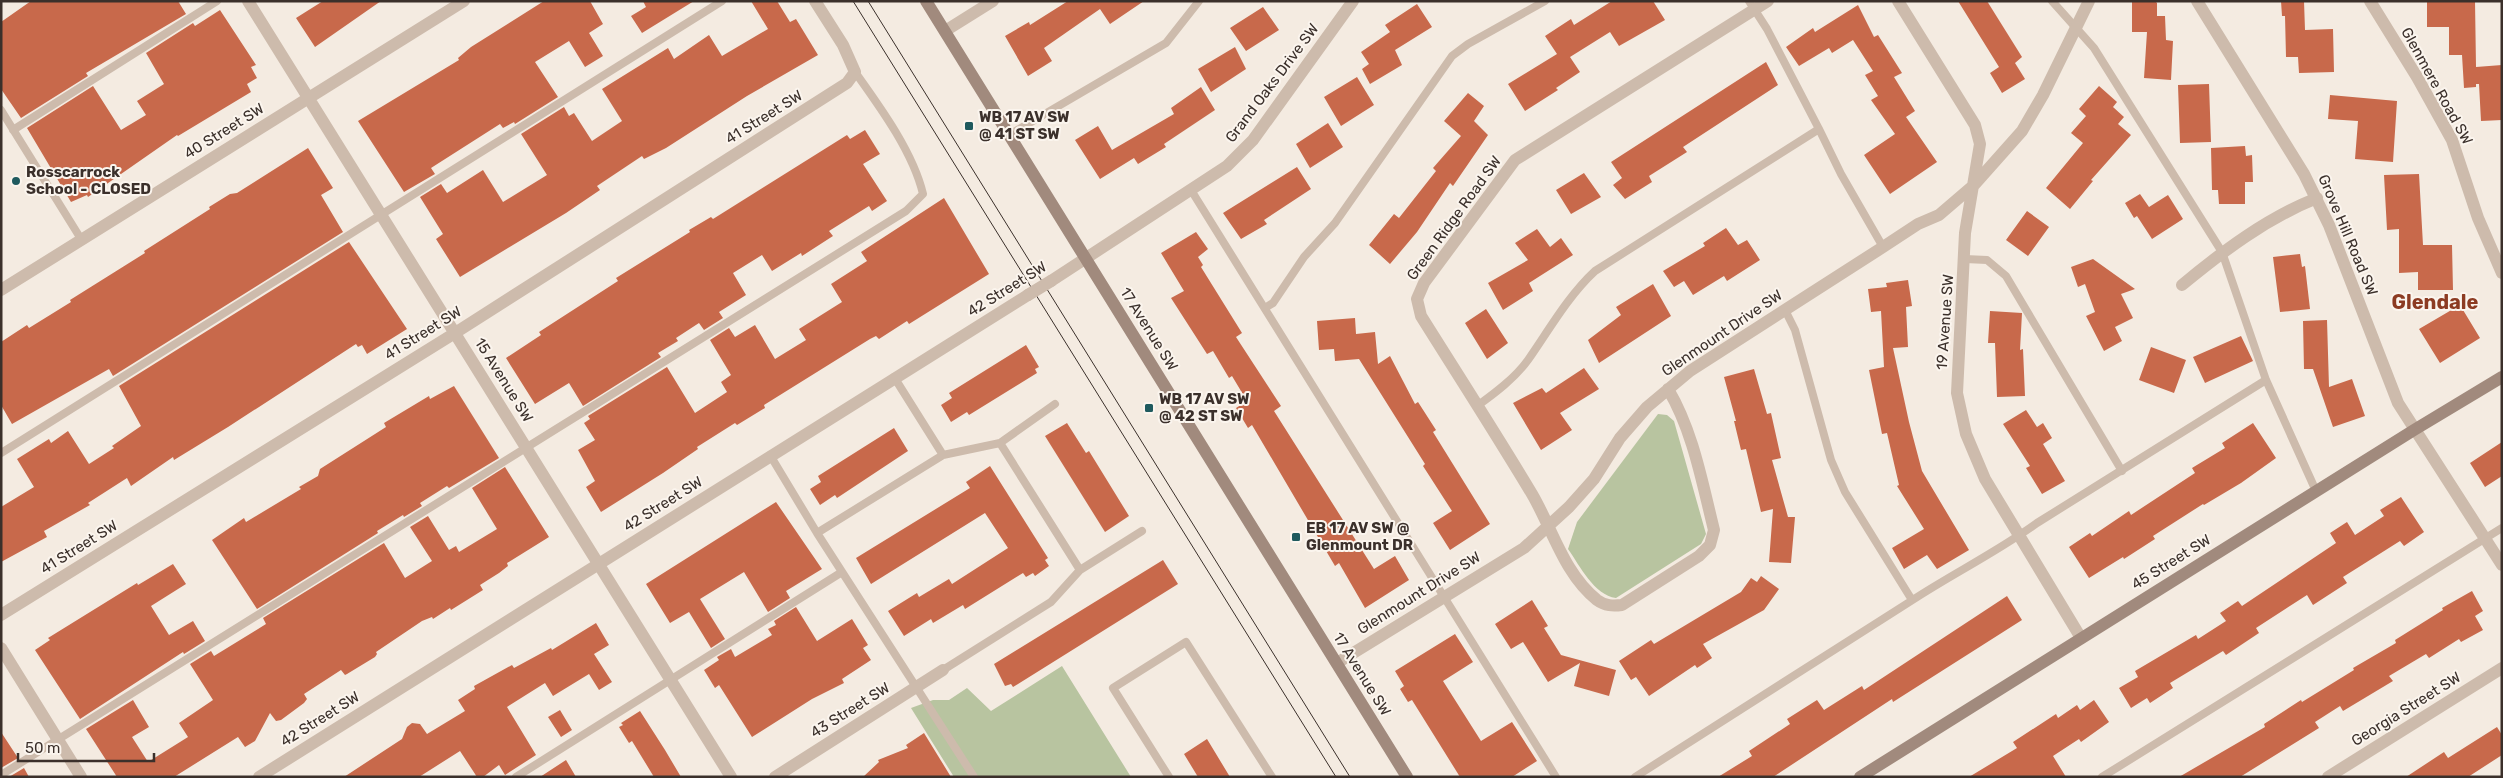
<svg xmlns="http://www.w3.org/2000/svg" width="2503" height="778" font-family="Rubik,sans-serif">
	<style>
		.green { fill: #b8c4a0 }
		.building { fill: #c8694b }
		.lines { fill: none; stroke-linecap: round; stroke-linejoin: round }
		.lane { stroke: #cdbbac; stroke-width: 8 }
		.street { stroke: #cdbbac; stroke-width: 12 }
		.secondary { stroke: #a18a7d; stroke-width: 12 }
		.tram { stroke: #3b302b; stroke-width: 1 }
		.street-bridge { stroke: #cdbbac; stroke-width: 12 }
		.poi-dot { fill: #1f5a5e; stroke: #fbf5ee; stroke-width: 2 }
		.labels { text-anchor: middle; stroke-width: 4; stroke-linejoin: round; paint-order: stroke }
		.street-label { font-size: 15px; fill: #3b302b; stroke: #fbf5ee }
		.poi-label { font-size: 15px; font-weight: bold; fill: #3b302b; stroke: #fbf5ee; text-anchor: start }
		.district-label { font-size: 20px; font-weight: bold; fill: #8c3b22; stroke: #fbf5ee }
	</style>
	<rect width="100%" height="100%" fill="#f4ebe1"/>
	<path class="green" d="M1658,414L1667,415L1674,421L1706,534L1701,544L1616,598C1594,595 1580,566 1568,549L1577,522Z
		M1062,666L1131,777H954L911,708L933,700H949L967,688L991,711Z"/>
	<path class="building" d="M31,1H178L186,14L86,73L88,76L21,118L1,89V22Z
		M323,1H381L315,47L296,18Z
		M544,1H590L603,24L589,33L603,56L585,67L569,41L535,62L558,97L515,124L514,122L503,128L500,124L431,168L435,174L404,192L358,121L459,60L458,58L471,47Z
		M643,1H694L642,33L631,16L646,7Z
		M751,1H777L790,22L796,19L818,55L747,96L666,148L644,159L642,156L597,186L600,190L566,213L460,277L436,239L443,234L420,197L441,184L447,193L483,170L503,202L547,175L521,134L564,107L569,116L574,113L592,141L622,121L602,89L668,48L674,59L709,35L722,56L768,29Z
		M1068,1H1144L1110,24L1100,9L1044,48L1052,61L1028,76L1005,36L1029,22L1030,25Z
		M1612,1H1653L1665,20L1619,46L1610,32L1570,57L1580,72L1556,88L1558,90L1525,111L1508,84L1557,54L1545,36L1571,19L1574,25Z
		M1958,1H1987L2022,57L2015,63L2025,79L2002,93L1990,73L1999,67Z
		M2132,1H2155L2157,3V16H2165L2166,40L2173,41L2171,80L2144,78L2147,32H2132Z
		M2281,1H2304L2305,30L2333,29L2334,72L2299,73L2298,57H2286L2285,16H2282Z
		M2427,1H2475L2476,67L2502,65V120L2481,121L2479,84H2476V87L2464,88L2462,55H2449V27H2427Z
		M1417,4L1432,27L1395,50L1402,65L1370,84L1362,69L1369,64L1361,52L1390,32L1385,25Z
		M1858,5L1874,37L1878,35L1902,73L1894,77L1915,111L1906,117L1937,162L1890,194L1864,155L1895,134L1871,100L1878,96L1865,75L1873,71L1853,40L1832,53L1829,48L1799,66L1786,47L1813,28L1815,32Z
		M1263,7L1279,30L1246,51L1230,28Z
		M220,10L256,65L251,67L257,78L247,84L251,92L178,136L177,135L88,197L87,195L71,202L27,128L93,86L121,130L146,115L137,101L164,84L146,53L193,23L195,26Z
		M1235,47L1246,69L1211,92L1198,69Z
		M1766,62L1778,85L1683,147L1687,152L1649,176L1652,182L1625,199L1613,185L1622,178L1611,162Z
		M1357,77L1374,105L1341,126L1324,97Z
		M2209,84L2211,142L2180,143L2178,85Z
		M2099,86L2117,102L2113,107L2124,117L2118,124L2131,135L2091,180L2093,181L2070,209L2046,188L2083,143L2071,133L2086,116L2079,109Z
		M1201,87L1215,110L1164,144L1166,147L1138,164L1134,158L1100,179L1075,140L1098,126L1112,150L1174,114L1171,108Z
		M1468,93L1484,106L1474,121L1488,135L1453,186L1450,183L1417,232L1390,264L1369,245L1394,214L1399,218L1436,171L1433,168L1461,136L1444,121Z
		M2330,95L2397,101L2393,162L2355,159L2358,121L2328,119Z
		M1328,123L1343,147L1310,168L1296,144Z
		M865,130L880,154L863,164L887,201L872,211L869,206L829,231L833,236L802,256L801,253L772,271L762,255L733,273L746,295L719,312L723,318L704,330L699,323L676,338L678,341L658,353L661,357L583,406L569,383L535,404L506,358L541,335L539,332L618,281L616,278L690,232L689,230L711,217L713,219L847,135L850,139Z
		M2245,146L2246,156L2252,155L2253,182H2245V204H2219L2218,190H2212L2211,148Z
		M308,148L333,188L321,195L343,232L113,376L109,369L12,424L1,405V342L27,325L29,328L71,302L70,300L145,253L144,251L210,209L209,207L230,194L237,193Z
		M1297,167L1311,189L1264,220L1267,224L1241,239L1223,213Z
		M1584,173L1601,197L1571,214L1556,190Z
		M2419,174L2423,245H2452L2453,290H2418V272L2399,273V229L2387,230L2384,175Z
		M2140,194L2149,207L2168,195L2183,219L2152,239L2137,216L2134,218L2125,203Z
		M944,198L989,274L909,324L907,321L879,339L876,336L870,339L764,405L765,408L737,425L735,423L697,447L698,449L663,473L601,512L586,487L595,481L578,450L595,440L584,423L590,419L588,416L667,367L695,413L727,392L721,382L731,375L710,340L729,328L735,337L755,325L775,359L806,340L799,329L842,302L831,284L867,261L861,252Z
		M2027,211L2049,227L2028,256L2006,240Z
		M1726,228L1738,245L1747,240L1760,260L1727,281L1724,276L1693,295L1684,281L1674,287L1663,271L1705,246L1703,243Z
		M1537,229L1550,247L1561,238L1573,255L1529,283L1533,291L1503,310L1488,283L1528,260L1515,243Z
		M1196,232L1208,249L1198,257L1203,265L1201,267L1242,333L1236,337L1281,406L1274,411L1374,569L1395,556L1409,580L1365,608L1339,563L1335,566L1252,425L1248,428L1236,408L1247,401L1232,376L1229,378L1213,351L1207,354L1171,298L1184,291L1161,253Z
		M349,242L407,329L367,354L362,345L358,347L356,344L228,427L174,460L173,457L131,486L127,478L88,503L90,505L44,531L47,537L1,562V507L34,487L17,459L49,439L51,443L68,431L89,464L114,448L112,446L141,426L119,386Z
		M2300,254L2302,267L2305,266L2310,309L2280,312L2273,257Z
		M2093,259L2135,289L2121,294L2133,318L2115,327L2122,341L2104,351L2086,316L2095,312L2085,284L2078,287L2071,267Z
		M1908,280L1912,306L1906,307L1908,347L1893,348L1909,422L1922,471L1969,550L1937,569L1927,555L1904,569L1892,548L1924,529L1897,486L1899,485L1887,433L1882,434L1869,370L1884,367L1881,311L1871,312L1868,289L1887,287L1886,283Z
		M1653,284L1671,316L1599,363L1588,340L1621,315L1616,307Z
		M2460,305L2480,338L2440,363L2419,329Z
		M1486,309L1508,343L1487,359L1465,323Z
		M1990,311L2022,313L2020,350L2023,349L2025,396L1997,397L1995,343H1988Z
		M1355,318L1356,334L1375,332L1378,364L1390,356L1415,404L1418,402L1436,430L1433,432L1490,524L1450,550L1433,523L1452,511L1423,466L1425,464L1359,359L1335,361L1334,349L1319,350L1317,321Z
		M2327,320L2329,387L2352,379L2365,416L2333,427L2313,369H2304L2303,321Z
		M2241,336L2253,361L2205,383L2193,357Z
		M1026,345L1039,367L1035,369L1037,373L969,415L967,412L951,422L941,405L952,398L949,393Z
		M2151,347L2186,360L2174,393L2139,380Z
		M1584,368L1599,389L1560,413L1572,430L1541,450L1513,403L1542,388L1546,393Z
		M1754,369L1767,414L1771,413L1781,458L1772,460L1788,517H1795L1791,563L1769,562L1773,509L1761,512L1746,449L1741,450L1734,421H1736L1724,377Z
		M454,386L499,458L449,488L447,486L420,503L422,506L404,517L403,515L377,531L378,533L257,609L212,540L244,518L246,522L301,489L299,487L318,476L320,469L386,427L384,423L429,396L430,399Z
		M2026,410L2037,427L2043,423L2052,438L2043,444L2065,481L2042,494L2026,468L2030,466L2003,424Z
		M1067,423L1086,453L1089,451L1129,516L1105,532L1045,436Z
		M2253,423L2276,458L2241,483L2204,505L2203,504L2153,536L2155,539L2124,559L2123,557L2089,578L2069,547L2090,533L2092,536L2129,511L2131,515L2195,473L2192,468L2225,448L2222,443Z
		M894,428L908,451L837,498L835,495L820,505L810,489L821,482L818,476Z
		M2502,442V476L2485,487L2470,463Z
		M990,466L1048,558L1045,560L1049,566L1035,576L1033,573L1026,577L1023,573L965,609L963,605L933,623L931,619L904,636L888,611L917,593L919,597L949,579L952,584L1008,548L985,513L871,584L856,558L970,488L966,482Z
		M505,467L549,537L507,563L508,566L499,573L480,585L483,590L451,610L450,608L433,619L432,617L422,621L376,652L377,654L375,657L347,674L345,675L341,670L304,694L307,699L304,703L281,720L276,721L270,713L255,741L245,747L238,737L174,777H117L86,729L133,700L149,727L132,737L148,762L188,737L179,723L213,700L190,664L211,651L214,656L266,624L263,618L384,543L405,578L432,561L410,527L428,516L449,550L456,546L459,552L497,529L472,488Z
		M2401,497L2424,532L2404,546L2400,541L2343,577L2347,583L2313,605L2307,595L2256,628L2259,633L2226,655L2223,651L2170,683L2173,688L2150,703L2147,698L2131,708L2119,688L2138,677L2135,671L2196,635L2198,639L2226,621L2220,613L2238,601L2242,606L2336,543L2330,533L2347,522L2355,535L2384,516L2380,510Z
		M776,502L822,569L786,591L790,598L768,612L744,572L700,599L725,639L711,648L689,612L670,623L646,584Z
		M1163,560L1178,584L1013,687L1011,684L1005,686L994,664Z
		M173,564L186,584L151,606L169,635L193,621L205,641L184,654L183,652L80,719L35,650L50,640L48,638L137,583L138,585Z
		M1761,576L1779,589L1764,610L1703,644L1712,658L1697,668L1695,665L1649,696L1636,677L1631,680L1619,661L1651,640L1654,644L1741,592L1751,578L1757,582Z
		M2472,591L2483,611L2475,616L2483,630L2461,642L2459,639L2429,658L2426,654L2389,676L2393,681L2343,711L2340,706L2315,722L2319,728L2240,777H2179L2265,727L2264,724L2301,700L2302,702L2354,670L2353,668L2396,643L2395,640L2443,610L2442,608Z
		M2007,596L2022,620L1893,702L1892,699L1773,777H1718L1752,756L1749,751L1790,724L1787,719L1817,700L1824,710L1862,686L1864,690Z
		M1532,600L1548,626L1544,628L1561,655L1616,670L1609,696L1574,686L1580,663L1548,682L1523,642L1511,649L1495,624Z
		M796,607L817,641L852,619L868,645L863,648L871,660L842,679L844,683L812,699L752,737L719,685L715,688L704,670L719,660L717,657L731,649L735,657L772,635L768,629L776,625L774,621Z
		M596,623L609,645L594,654L612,682L599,690L589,674L553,696L545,683L507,707L536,755L505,775L499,765L483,777H477L460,751L419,777H344L402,739L407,727L412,723L420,724L427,734L465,711L458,700L475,689L474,686L512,665L514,668L551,648L552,650Z
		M1455,634L1473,662L1443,681L1481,741L1512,722L1537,761L1512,777H1460L1412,700L1408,702L1400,689L1404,686L1395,671Z
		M2094,700L2109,722L2081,742L2079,739L2053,756L2066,777H1969L2017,748L2013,742L2056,714L2058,718L2077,705L2080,710Z
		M560,710L572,730L561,737L548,717Z
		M640,711L665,750L681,777H654L632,741L629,743L619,727L623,725L621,723Z
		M2497,727L2502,735V755L2468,777H2406L2444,752L2448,758Z
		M1,732L18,758L1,768Z
		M924,733L951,777H863L879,762L878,760L908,748L906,745Z
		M1207,739L1230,777H1198L1184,754Z
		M566,760L576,777H540Z
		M24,768L29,777H9Z"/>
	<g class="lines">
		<path class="lane" d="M1749,1L1767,29L1819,129
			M2052,1L2094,48L2222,252L2266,380L2316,491
			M1,110L81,239
			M13,130L217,1
			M1009,135L1166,43L1199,1
			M1191,190L1556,777
			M1965,259L1987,260L2006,276L2122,471
			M1265,308L1273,303L1304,257L1335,223L1452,56L1468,44L1545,1
			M1785,310L1795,330L1831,460L1845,492L1912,600
			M894,377L943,455
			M1477,406C1495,393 1515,378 1528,360C1549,330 1568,296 1595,271L1819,129L1841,174L1883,247
			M1000,443L1080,570
			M1,453L722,1
			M770,455L817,533L974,777
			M817,533L943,455L1000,443L1055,404
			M943,670L1051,602L1080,570L1142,531
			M1,775L906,211L923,194C913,152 880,107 855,72
			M516,777L842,572
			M1169,777L1113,688L1186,642L1272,777
			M1635,777C1727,719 1819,660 1911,601C1952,574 1997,552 2037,523L2266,380
			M2102,777L2502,528"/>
		<path class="street" d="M248,1L731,777
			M1898,1L1975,125L1980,144L1965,233L1957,393L1966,434L1985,479L2081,638
			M2197,1L2304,174L2329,225L2398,403L2502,565
			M2370,1L2417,77L2452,140L2478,218L2502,273
			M945,31L993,1
			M1051,281L1227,166L1253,140L1353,1
			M2182,285C2223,251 2267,218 2317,198
			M1,290L464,1
			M1668,389C1693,431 1702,482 1714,530L1710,545L1699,556L1622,605C1613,606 1605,606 1597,600C1564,574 1552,528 1532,494C1496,434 1458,375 1421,316L1417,299L1424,283L1515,160L1768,1
			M1,615L455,333L847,83L855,72L843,45L815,1
			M1,648L81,777
			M1337,663L1524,548L1569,507L1594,479L1620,438L1647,407L1690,371L1883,247L1918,224L1939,215L1974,185L2022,131L2043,95L2089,1
			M259,777L1028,295
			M775,777L943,670
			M2328,777L2502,668"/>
		<path class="secondary" d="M926,1L1407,777
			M1860,777L2414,430L2502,377"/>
		<path class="tram" d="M853,1L1336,777
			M868,1L1350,777"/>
		<path class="street-bridge" d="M1028,295L1051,281"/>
	</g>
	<g class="poi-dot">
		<rect x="964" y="121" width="10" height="10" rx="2.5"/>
		<circle cx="16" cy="181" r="5"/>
		<rect x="1144" y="403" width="10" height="10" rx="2.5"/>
		<rect x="1291" y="532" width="10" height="10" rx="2.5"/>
	</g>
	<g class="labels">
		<g class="street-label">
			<text transform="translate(1272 83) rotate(-53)" y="5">Grand Oaks Drive SW</text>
			<text transform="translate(2437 86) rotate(61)" y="5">Glenmere Road SW</text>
			<text transform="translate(764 117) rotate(-32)" y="5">41 Street SW</text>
			<text transform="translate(224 131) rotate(-32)" y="5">40 Street SW</text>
			<text transform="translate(1454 218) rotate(-54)" y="5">Green Ridge Road SW</text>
			<text transform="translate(2348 235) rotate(67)" y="5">Grove Hill Road SW</text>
			<text transform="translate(1007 289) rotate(-32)" y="5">42 Street SW</text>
			<text transform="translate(1945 322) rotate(-86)" y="5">19 Avenue SW</text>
			<text transform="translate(1149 329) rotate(58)" y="5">17 Avenue SW</text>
			<text transform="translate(423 333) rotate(-32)" y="5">41 Street SW</text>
			<text transform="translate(1722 333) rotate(-34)" y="5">Glenmount Drive SW</text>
			<text transform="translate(504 380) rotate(58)" y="5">15 Avenue SW</text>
			<text transform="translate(663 504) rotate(-32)" y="5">42 Street SW</text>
			<text transform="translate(79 547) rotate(-32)" y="5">41 Street SW</text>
			<text transform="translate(2171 562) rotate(-32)" y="5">45 Street SW</text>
			<text transform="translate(1419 593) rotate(-32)" y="5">Glenmount Drive SW</text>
			<text transform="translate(1362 674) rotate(58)" y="5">17 Avenue SW</text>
			<text transform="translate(2406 709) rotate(-32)" y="5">Georgia Street SW</text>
			<text transform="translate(850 710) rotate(-32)" y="5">43 Street SW</text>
			<text transform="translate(320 719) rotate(-32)" y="5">42 Street SW</text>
		</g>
		<g class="poi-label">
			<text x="979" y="122">WB 17 AV SW<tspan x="979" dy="17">@ 41 ST SW</tspan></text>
			<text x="26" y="177">Rosscarrock<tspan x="26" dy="17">School - CLOSED</tspan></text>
			<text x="1159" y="404">WB 17 AV SW<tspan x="1159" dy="17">@ 42 ST SW</tspan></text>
			<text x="1306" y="533">EB 17 AV SW @<tspan x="1306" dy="17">Glenmount DR</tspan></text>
		</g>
		<g class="district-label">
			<text x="2435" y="309">Glendale</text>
		</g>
	</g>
	<rect width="2503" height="778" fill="none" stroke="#3b302b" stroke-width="5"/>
	<path d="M18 753v8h136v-8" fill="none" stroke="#3b302b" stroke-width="2.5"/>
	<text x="25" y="753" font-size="15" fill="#3b302b" stroke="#fbf5ee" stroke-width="4" paint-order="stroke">50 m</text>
</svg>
